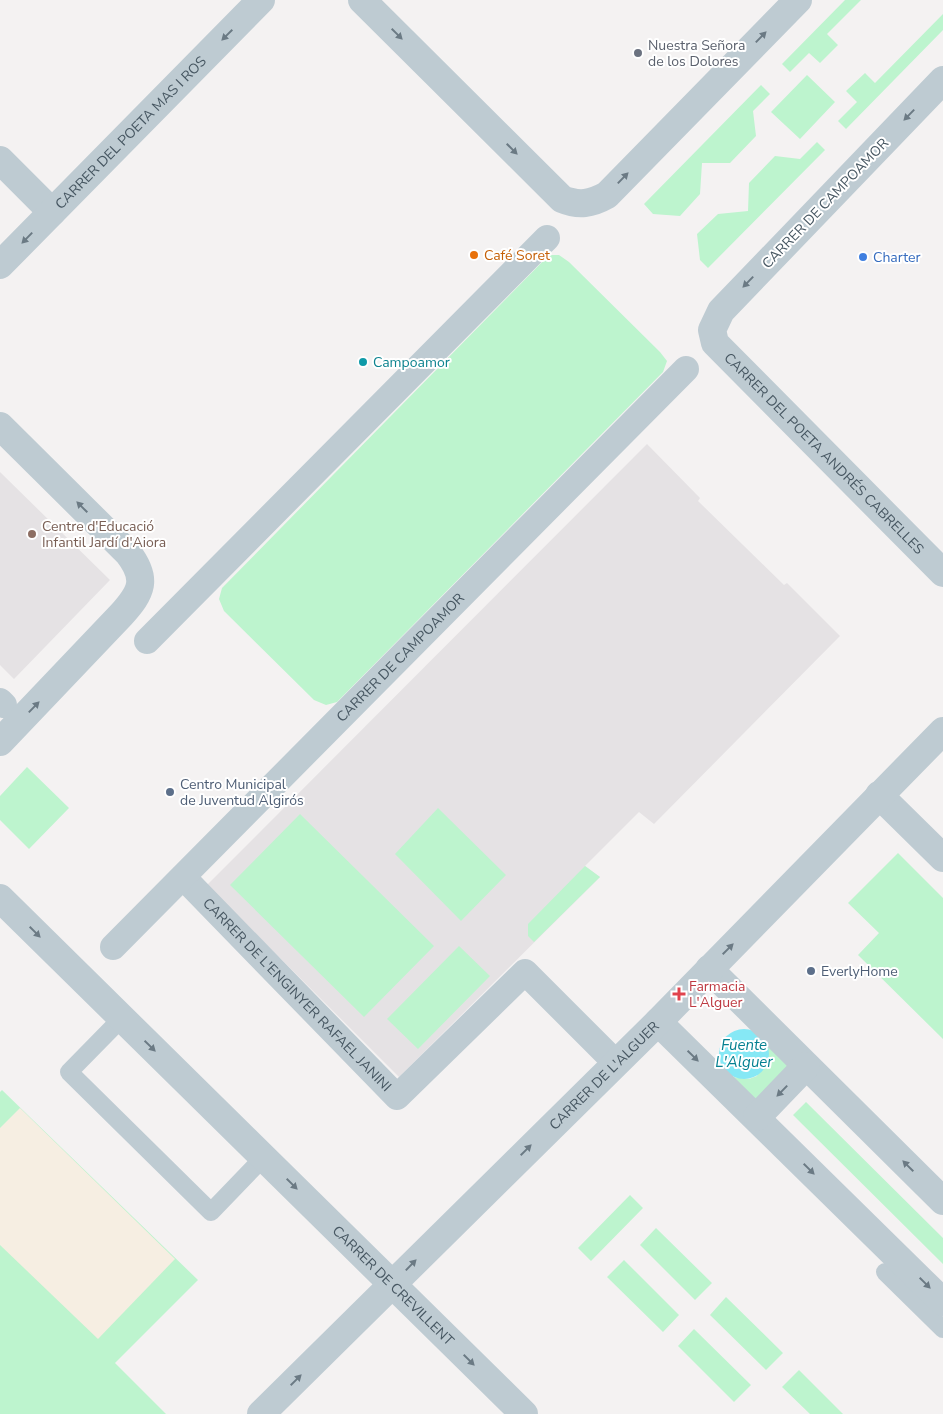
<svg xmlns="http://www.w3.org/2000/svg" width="943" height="1414" font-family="'Nunito Sans',sans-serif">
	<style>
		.education { fill: #e5e2e4 }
		.green { fill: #bdf4ce }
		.sand { fill: #f6eee2 }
		.water { fill: #86e8f5 }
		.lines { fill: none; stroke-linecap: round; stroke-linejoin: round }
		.service { stroke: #becbd2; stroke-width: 18 }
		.pedestrian { stroke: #becbd2; stroke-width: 26 }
		.minor { stroke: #becbd2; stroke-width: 28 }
		.oneway { fill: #6b7a84 }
		.worship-dot { fill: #6b7280; stroke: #fff; stroke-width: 2 }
		.food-dot { fill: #e8710a; stroke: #fff; stroke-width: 2 }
		.shop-dot { fill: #3f7fe0; stroke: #fff; stroke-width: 2 }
		.culture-dot { fill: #0f9aa8; stroke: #fff; stroke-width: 2 }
		.education-dot { fill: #8d6e63; stroke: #fff; stroke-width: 2 }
		.service-dot { fill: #5c6f8a; stroke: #fff; stroke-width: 2 }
		.health-dot { fill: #e0444e; stroke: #fff; stroke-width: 2 }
		.labels { text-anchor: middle; stroke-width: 4; stroke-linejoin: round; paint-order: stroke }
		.worship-label { font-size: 14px; fill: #5b616d; stroke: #fff; text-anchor: start }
		.street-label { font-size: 14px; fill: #475762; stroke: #fff }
		.food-label { font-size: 14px; fill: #c56008; stroke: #fff; text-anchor: start }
		.shop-label { font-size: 14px; fill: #366cbe; stroke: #fff; text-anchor: start }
		.culture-label { font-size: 14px; fill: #0d838f; stroke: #fff; text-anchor: start }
		.education-label { font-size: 14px; fill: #785e54; stroke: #fff; text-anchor: start }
		.service-label { font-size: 14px; fill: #4e5e75; stroke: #fff; text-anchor: start }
		.health-label { font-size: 14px; fill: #be3a42; stroke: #fff; text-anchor: start }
		.water-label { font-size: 15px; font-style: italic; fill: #048091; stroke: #fff }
	</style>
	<rect width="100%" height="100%" fill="#f4f2f2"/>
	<path class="education" d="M647,444L700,498L698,501L784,585L787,583L840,636L654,824L639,812L585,866L600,877L399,1077L207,885Z
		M0,472L110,580L14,679L0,665Z"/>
	<path class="green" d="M845,0H861L827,34L838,45L820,63L809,53L790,72L782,64Z
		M943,14V30L846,129L838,121L857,102L846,91L865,73L875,83Z
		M807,75L835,102L800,139L771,112Z
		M761,85L770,94L753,111L756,136L730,163H702L700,194L680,216L653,214L644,204Z
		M817,142L825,150L708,268L700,260L697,234L718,214L748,211L749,183L775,156L800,159Z
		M549,255H559L569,262L660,352L667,361L663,372L337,702L326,705L314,700L224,611L219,599L222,588Z
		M27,767L69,808L29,849L0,820V796Z
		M438,808L506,875L461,921L395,854Z
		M300,814L434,946L364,1017L230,885Z
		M898,853L943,898V1039L858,955L879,933L848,903Z
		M585,866L600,877L534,942L528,936V924Z
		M459,946L490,976L418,1049L387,1019Z
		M768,1046L792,1065L756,1102L732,1077L749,1079L757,1076Z
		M2,1090L198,1280L115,1363L166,1414H0V1092Z
		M806,1102L943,1238V1264L793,1115Z
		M630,1195L643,1208L591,1261L578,1248Z
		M656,1228L712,1283L695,1300L640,1245Z
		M624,1260L679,1315L663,1332L607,1277Z
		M726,1297L783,1353L766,1370L710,1315Z
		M694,1329L751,1385L734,1402L678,1346Z
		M799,1370L843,1414H810L782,1387Z"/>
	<path class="sand" d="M20,1108L175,1259L98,1339L0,1245V1128Z"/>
	<path class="water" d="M719 1054a25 25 0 1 1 50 0a25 25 0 1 1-50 0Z"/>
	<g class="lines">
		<path class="service" d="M122,1018L69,1072L211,1212L264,1157
			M885,1272L943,1329"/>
		<g class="pedestrian">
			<path d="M147,641L547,238"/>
			<path d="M0,701L4,705"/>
			<path id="s1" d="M183,877L397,1097L525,972L606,1053"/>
			<path id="s2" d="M113,947L686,369"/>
		</g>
		<g class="minor">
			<path d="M362,0L562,199C579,206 591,204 607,195L798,0"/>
			<path id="s3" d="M943,80L721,311L712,330L715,343L943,573"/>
			<path d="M0,160L52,212"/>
			<path id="s4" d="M0,265L261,0"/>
			<path d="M0,426L128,553C148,579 142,592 121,615L0,742"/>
			<path d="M879,795L943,858"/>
			<path id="s5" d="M0,898L524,1414"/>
			<path d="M709,969L943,1201"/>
			<path d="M658,1022L943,1302"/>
			<path d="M757,1117L806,1066"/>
			<path id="s6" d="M261,1414L658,1022L943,731"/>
		</g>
	</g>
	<defs><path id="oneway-solid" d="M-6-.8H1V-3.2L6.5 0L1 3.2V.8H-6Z" transform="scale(1.25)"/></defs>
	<g class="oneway">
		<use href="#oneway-solid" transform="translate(397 34) rotate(45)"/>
		<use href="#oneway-solid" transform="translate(227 35) rotate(135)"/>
		<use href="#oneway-solid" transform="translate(761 37) rotate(-46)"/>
		<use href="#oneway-solid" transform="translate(909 115) rotate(134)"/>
		<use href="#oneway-solid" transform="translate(512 149) rotate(45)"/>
		<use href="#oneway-solid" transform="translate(623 178) rotate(-46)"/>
		<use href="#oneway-solid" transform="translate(27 238) rotate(134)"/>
		<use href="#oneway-solid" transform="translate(748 282) rotate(134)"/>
		<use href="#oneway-solid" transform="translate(82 507) rotate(-135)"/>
		<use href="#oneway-solid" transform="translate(34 707) rotate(-46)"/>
		<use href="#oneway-solid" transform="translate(35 932) rotate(45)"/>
		<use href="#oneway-solid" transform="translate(728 949) rotate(-45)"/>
		<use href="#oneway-solid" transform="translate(150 1046) rotate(44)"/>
		<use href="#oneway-solid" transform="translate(693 1056) rotate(44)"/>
		<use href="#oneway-solid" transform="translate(782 1091) rotate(134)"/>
		<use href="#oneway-solid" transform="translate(526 1150) rotate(-45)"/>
		<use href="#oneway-solid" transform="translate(908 1166) rotate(-135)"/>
		<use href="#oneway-solid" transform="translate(809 1169) rotate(45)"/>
		<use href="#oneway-solid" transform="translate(292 1184) rotate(45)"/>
		<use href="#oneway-solid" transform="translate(411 1265) rotate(-46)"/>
		<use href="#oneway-solid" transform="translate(925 1283) rotate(45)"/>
		<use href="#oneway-solid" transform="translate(469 1360) rotate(45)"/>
		<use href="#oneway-solid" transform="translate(296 1380) rotate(-45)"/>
	</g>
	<circle class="worship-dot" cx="638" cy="53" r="5"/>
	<circle class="food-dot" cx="474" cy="255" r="5"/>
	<circle class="shop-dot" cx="863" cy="257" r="5"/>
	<circle class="culture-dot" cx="363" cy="362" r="5"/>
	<circle class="education-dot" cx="32" cy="534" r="5"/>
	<g class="service-dot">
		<circle cx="170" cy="792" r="5"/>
		<circle cx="811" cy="971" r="5"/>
	</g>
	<path class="health-dot" d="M676.5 986.5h5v5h5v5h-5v5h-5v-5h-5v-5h5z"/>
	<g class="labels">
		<g class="worship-label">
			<text x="648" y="50">Nuestra Señora<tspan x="648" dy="16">de los Dolores</tspan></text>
		</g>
		<g class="street-label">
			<text dy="5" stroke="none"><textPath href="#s4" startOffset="186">CARRER DEL POETA MAS I ROS</textPath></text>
			<text transform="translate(825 203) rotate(-46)" y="5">CARRER DE CAMPOAMOR</text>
			<text dy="5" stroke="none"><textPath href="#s3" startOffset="510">CARRER DEL POETA ANDRÉS CABRELLES</textPath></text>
			<text dy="5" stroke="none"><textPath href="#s2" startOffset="408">CARRER DE CAMPOAMOR</textPath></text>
			<text dy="5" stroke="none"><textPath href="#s1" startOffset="164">CARRER DE L'ENGINYER RAFAEL JANINI</textPath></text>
			<text dy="5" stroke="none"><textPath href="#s6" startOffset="482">CARRER DE L'ALGUER</textPath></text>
			<text dy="5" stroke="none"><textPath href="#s5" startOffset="552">CARRER DE CREVILLENT</textPath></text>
		</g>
		<g class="food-label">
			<text x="484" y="260">Café Soret</text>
		</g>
		<g class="shop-label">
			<text x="873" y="262">Charter</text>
		</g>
		<g class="culture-label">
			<text x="373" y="367">Campoamor</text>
		</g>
		<g class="education-label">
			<text x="42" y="531">Centre d'Educació<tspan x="42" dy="16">Infantil Jardí d'Aiora</tspan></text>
		</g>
		<g class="service-label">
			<text x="180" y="789">Centro Municipal<tspan x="180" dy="16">de Juventud Algirós</tspan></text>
			<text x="821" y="976">EverlyHome</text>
		</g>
		<g class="health-label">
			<text x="689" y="991">Farmacia<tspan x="689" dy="16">L'Alguer</tspan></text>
		</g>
		<g class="water-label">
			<text x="744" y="1050">Fuente<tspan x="744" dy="17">L'Alguer</tspan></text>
		</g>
	</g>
</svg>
